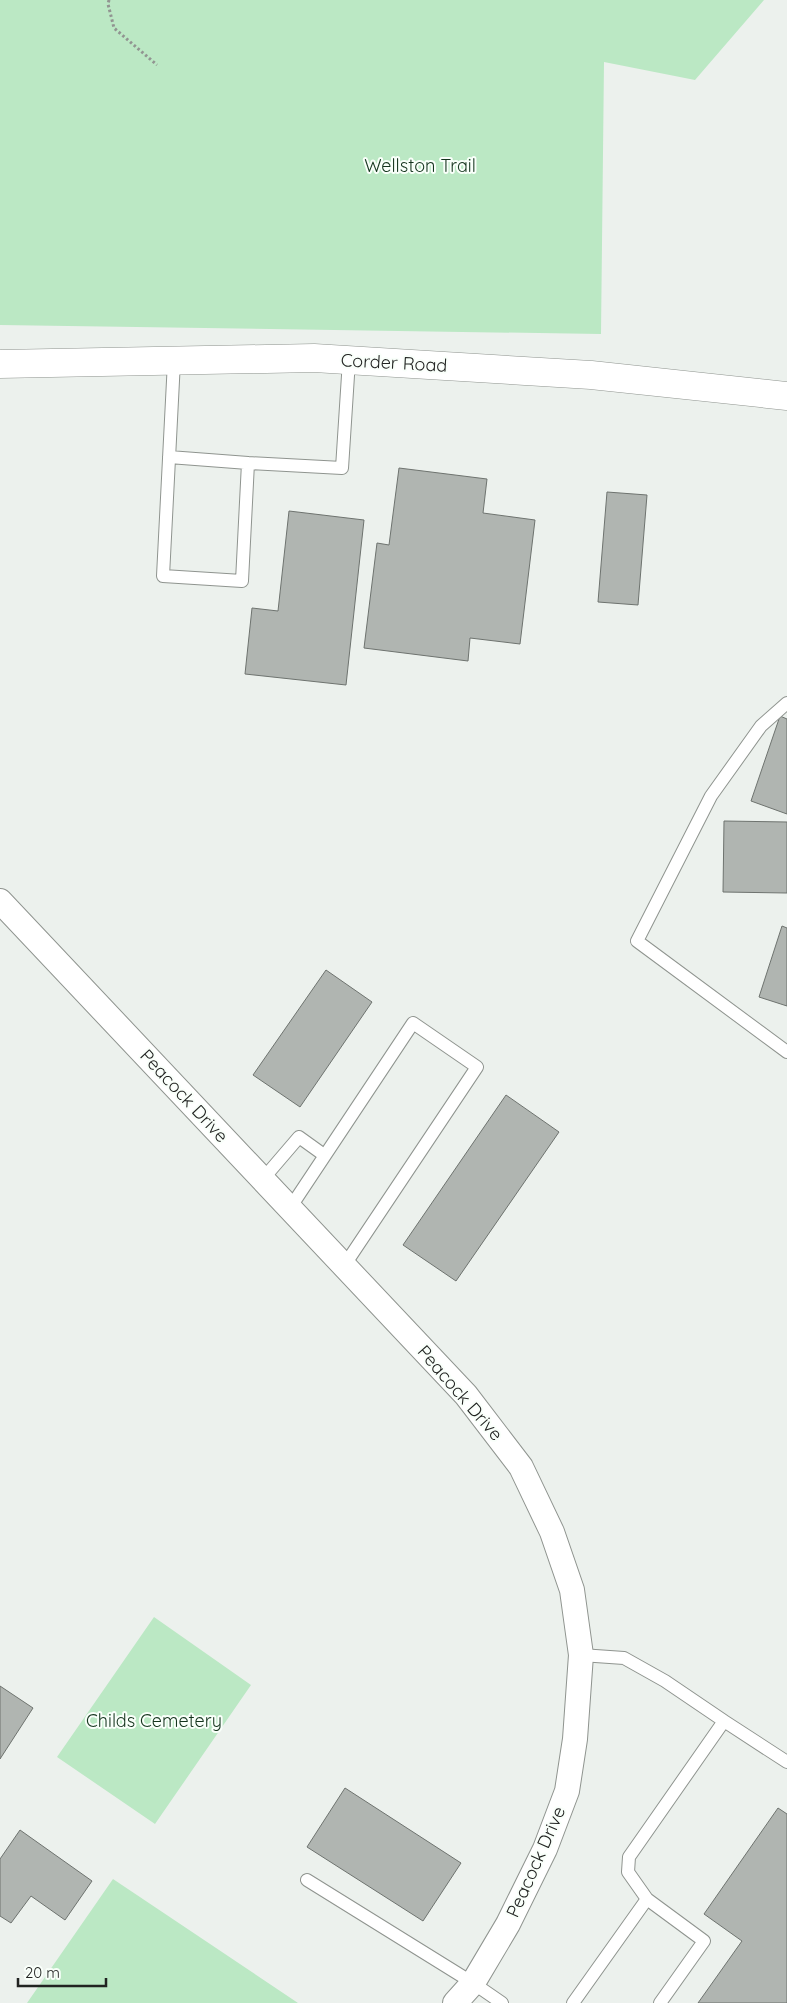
<svg xmlns="http://www.w3.org/2000/svg" width="787" height="2003" font-family="Quicksand,sans-serif">
	<style>
		.green { fill: #bbe8c4 }
		.building { fill: #b0b5b1; stroke: #6e736f }
		.lines { fill: none; stroke-linecap: round; stroke-linejoin: round }
		.service-casing { stroke: #8f948f; stroke-width: 14 }
		.minor-casing { stroke: #8f948f; stroke-width: 26 }
		.tertiary-casing { stroke: #8f948f; stroke-width: 29 }
		.path { stroke: #919491; stroke-width: 3; stroke-dasharray: 2.5 2.5; stroke-linecap: butt }
		.service { stroke: #fff; stroke-width: 12 }
		.minor { stroke: #fff; stroke-width: 24 }
		.tertiary { stroke: #fff; stroke-width: 28 }
		.labels { text-anchor: middle; stroke-width: 4; stroke-linejoin: round; paint-order: stroke }
		.park-label { font-size: 18px; fill: #14341d; stroke: #f9fffa }
		.street-label { font-size: 18px; fill: #212321; stroke: #f9fffa }
	</style>
	<rect width="100%" height="100%" fill="#ecf1ed"/>
	<path class="green" d="M0,0H764L695,80L604,62L601,334L0,325Z
		M154,1617L251,1685L155,1824L57,1757Z
		M113,1879L298,2003H27Z"/>
	<path class="building" d="M399,468L487,479L483,513L535,520L520,644L470,638L468,661L364,648L377,543L389,545Z
		M607,492L647,495L638,605L598,602Z
		M289,511L364,520L346,685L245,674L252,608L278,611Z
		M780,716L787,719V814L751,801Z
		M724,821L787,822V893L723,892Z
		M782,926L787,928V1006L759,997Z
		M326,970L372,1002L300,1107L253,1075Z
		M506,1095L559,1132L456,1281L403,1245Z
		M0,1686L33,1708L0,1759Z
		M345,1788L461,1863L423,1921L307,1847Z
		M778,1808L787,1814V2003H698L742,1941L704,1914Z
		M20,1830L92,1881L65,1920L31,1896L11,1923L0,1916V1859Z"/>
	<g class="lines">
		<g class="service-casing">
			<path id="service" d="M174,361L163,576L242,581L248,463L342,468L349,360
				M169,457L248,463
				M787,703L761,726L711,796L637,941L787,1052
				M263,1179L299,1137L324,1155
				M290,1208L413,1023L477,1067L344,1266
				M581,1655L624,1658L665,1681L724,1721
				M307,1880L473,1983L502,2003
				M647,1899L704,1941L660,2003
				M573,2003L647,1899L628,1872L629,1857L724,1721L787,1762"/>
		</g>
		<g class="minor-casing">
			<path id="minor" d="M0,901L466,1395L521,1467L552,1532L572,1590L581,1655L575,1739L567,1791L545,1849L508,1924L473,1983L455,2003"/>
		</g>
		<g class="tertiary-casing">
			<path id="tertiary" d="M0,364L314,358L591,375L787,396"/>
		</g>
		<path class="path" d="M109,0L108,4L114,28L157,65"/>
		<use href="#service" class="service"/>
		<use href="#minor" class="minor"/>
		<use href="#tertiary" class="tertiary"/>
	</g>
	<g class="labels">
		<g class="park-label">
			<text x="420" y="172">Wellston Trail</text>
			<text x="154" y="1727">Childs Cemetery</text>
		</g>
		<g class="street-label">
			<text transform="translate(394 363) rotate(3)" y="6">Corder Road</text>
			<text transform="translate(184 1096) rotate(47)" y="6">Peacock Drive</text>
			<text transform="translate(460 1393) rotate(49)" y="6">Peacock Drive</text>
			<text transform="translate(536 1862) rotate(-66)" y="6">Peacock Drive</text>
		</g>
	</g>
	<path d="M18 1978v8h88v-8" fill="none" stroke="#212321" stroke-width="2.5"/>
	<text x="25" y="1978" font-size="15" fill="#212321" stroke="#f9fffa" stroke-width="4" paint-order="stroke">20 m</text>
</svg>
